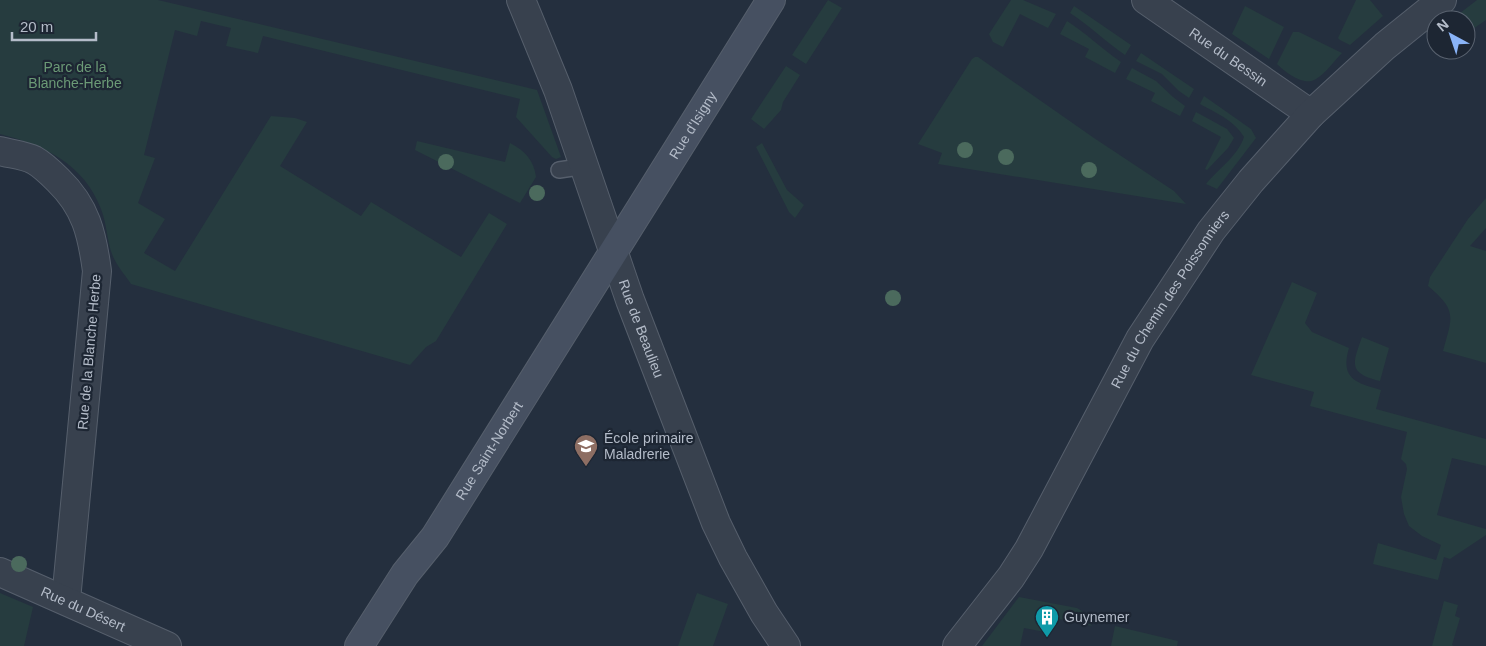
<svg xmlns="http://www.w3.org/2000/svg" width="1486" height="646" font-family="Arial,sans-serif">
	<style>
		.green { fill: #263c3f }
		.lines { fill: none; stroke-linecap: round; stroke-linejoin: round }
		.lane-casing { stroke: #565f6c; stroke-width: 18 }
		.street-casing { stroke: #565f6c; stroke-width: 30 }
		.secondary-casing { stroke: #565f6c; stroke-width: 30 }
		.lane { stroke: #38414e; stroke-width: 15 }
		.street { stroke: #38414e; stroke-width: 28 }
		.secondary { stroke: #465061; stroke-width: 28 }
		.tree { fill: #4b6a5d }
		.labels { text-anchor: middle; stroke-width: 4.5; stroke-linejoin: round; paint-order: stroke }
		.street-label { font-size: 14px; fill: #b4bcc9; stroke: #1d2633 }
		.park-label { font-size: 14px; fill: #6b9a76; stroke: #1d2633 }
		.poi-label { font-size: 14px; fill: #b4bcc9; stroke: #1d2633; text-anchor: start }
	</style>
	<rect width="100%" height="100%" fill="#242f3e"/>
	<path class="green" d="M0,0H158L537,90L561,157L556,159L552,157L516,117L520,99L263,36L258,53L226,46L231,28L201,21L197,36L175,30L144,155L155,158L138,203L165,219L144,253L175,271L271,116L295,118L307,122L280,166L361,216L371,202L461,257L489,213L507,224L436,341L426,347L410,365L131,284C125,275 116,265 112,254C107,241 107,224 101,209C84,164 44,145 0,134Z
		M828,0L842,8L806,64L792,55Z
		M1011,0H1023L1056,14L1048,28L1020,14L1003,47L993,42L989,34Z
		M1356,0H1370L1383,16L1350,45L1340,40L1338,38Z
		M1477,0H1486V20L1467,33L1470,36L1466,39V20H1451Z
		M1074,6L1131,45L1125,55C1106,42 1090,26 1070,13Z
		M1245,6L1284,27L1269,59L1232,34Z
		M1067,21C1086,33 1102,49 1121,62L1115,73L1085,57L1089,49L1060,34Z
		M1293,32H1299L1342,53C1334,61 1325,74 1316,79C1304,87 1285,72 1277,64Z
		M1141,53L1194,89L1189,98L1179,91L1162,74L1136,61Z
		M975,57H978L1094,138L1174,191L1186,204L938,164L942,153L918,144L972,59Z
		M786,66L800,75L783,102L781,110L764,129L751,119Z
		M1132,68L1156,81L1173,97L1185,106L1180,116L1151,101L1155,93L1126,79Z
		M1204,96L1251,129L1256,138L1217,189L1206,184C1218,169 1238,156 1244,137C1234,120 1216,113 1200,104Z
		M1196,112L1227,129L1234,138L1228,148L1207,170L1205,169L1221,137L1192,121Z
		M417,141L505,162L510,143C525,151 534,160 536,177L520,203L415,150Z
		M762,143L787,190L804,205L795,218L789,212L756,147Z
		M1486,198V228L1470,246L1486,251V363L1443,351C1452,317 1458,311 1428,286L1430,277L1468,219Z
		M1292,282L1317,293L1305,323L1312,332L1349,348C1340,378 1355,383 1381,390L1376,409L1486,439V466L1452,458L1437,515L1486,529V535L1450,559L1444,557L1438,580L1373,564L1378,543L1436,560L1441,545L1422,536L1409,526L1404,514L1401,497L1407,469L1406,464L1401,459L1407,432L1310,406L1314,392L1251,375Z
		M1362,337L1389,348L1380,381C1347,373 1353,363 1362,337Z
		M0,593L33,607L24,646H0Z
		M697,593L728,604L713,646H678Z
		M1019,597L1077,608L1085,613L1092,626L1054,618L1050,633L1024,628L1020,646H982Z
		M1444,601L1458,605L1455,616L1460,618L1452,645L1454,646H1432Z
		M1115,626L1178,641L1177,646H1111Z"/>
	<g class="lines">
		<g class="lane-casing">
			<path id="lane" d="M559,170L586,166"/>
		</g>
		<g class="street-casing">
			<g id="street">
				<path id="s1" d="M521,0L558,90L630,300L716,523L733,558L764,613L786,646"/>
				<path id="s2" d="M1146,0L1311,114"/>
				<path d="M0,151C11,154 24,155 34,160C43,165 51,173 58,180C86,207 92,234 97,271L66,600"/>
				<path id="s3" d="M0,572L167,646"/>
				<path id="s4" d="M957,646L1011,577L1029,549L1140,339L1211,231L1251,181L1311,114L1385,46L1442,0"/>
			</g>
		</g>
		<g class="secondary-casing">
			<g id="secondary">
				<path id="s5" d="M359,646L405,574L435,537L771,0"/>
			</g>
		</g>
		<use href="#lane" class="lane"/>
		<use href="#street" class="street"/>
		<use href="#secondary" class="secondary"/>
	</g>
	<g class="tree">
		<circle cx="965" cy="150" r="8"/>
		<circle cx="1006" cy="157" r="8"/>
		<circle cx="446" cy="162" r="8"/>
		<circle cx="1089" cy="170" r="8"/>
		<circle cx="537" cy="193" r="8"/>
		<circle cx="893" cy="298" r="8"/>
		<circle cx="19" cy="564" r="8"/>
	</g>
	<defs>
		<g id="school-pin" transform="scale(1.25)"><path d="M0 17L-7.5 6A9.5 9.5 0 1 1 7.5 6Z" fill="#8d6e63" stroke="#1d2633"/><path d="M0-5L7-2L0 1L-7-2ZM-4 1L0 2.5L4 1V4Q0 6-4 4Z" fill="#fff"/></g>
		<g id="building-pin" transform="scale(1.25)"><path d="M0 17L-7.5 6A9.5 9.5 0 1 1 7.5 6Z" fill="#0f9aa8" stroke="#1d2633"/><path d="M-4-6H4V6H1V3H-1V6H-4ZM-2.5-4.3h1.7v1.8h-1.7ZM.8-4.3h1.7v1.8H.8ZM-2.5-1h1.7V.8h-1.7ZM.8-1h1.7V.8H.8Z" fill="#fff"/></g>
	</defs>
	<g fill-rule="evenodd">
		<use href="#school-pin" x="586" y="446"/>
		<use href="#building-pin" x="1047" y="617"/>
	</g>
	<g class="labels">
		<g class="street-label">
			<text dy="5" stroke="none"><textPath href="#s2" startOffset="100">Rue du Bessin</textPath></text>
			<text dy="5" stroke="none"><textPath href="#s5" startOffset="619">Rue d'Isigny</textPath></text>
			<text dy="5" stroke="none"><textPath href="#s4" startOffset="408">Rue du Chemin des Poissonniers</textPath></text>
			<text dy="5" stroke="none"><textPath href="#s1" startOffset="350">Rue de Beaulieu</textPath></text>
			<text transform="translate(89 352) rotate(-85)" y="5">Rue de la Blanche Herbe</text>
			<text dy="5" stroke="none"><textPath href="#s5" startOffset="235">Rue Saint-Norbert</textPath></text>
			<text dy="5" stroke="none"><textPath href="#s3" startOffset="91">Rue du Désert</textPath></text>
		</g>
		<g class="park-label">
			<text x="75" y="72">Parc de la<tspan x="75" dy="16">Blanche-Herbe</tspan></text>
		</g>
		<g class="poi-label">
			<text x="604" y="443">École primaire<tspan x="604" dy="16">Maladrerie</tspan></text>
			<text x="1064" y="622">Guynemer</text>
		</g>
	</g>
	<g transform="translate(1451 35) rotate(320)"><circle r="24" fill="#1d2633" stroke="#59626f"/>
	<path d="M0-4L9 19L0 12L-9 19Z" fill="#8ab4f8"/>
	<text y="-8" font-size="14" font-weight="bold" text-anchor="middle" fill="#b4bcc9">N</text>
	</g>
	<path d="M12 32v8h84v-8" fill="none" stroke="#b4bcc9" stroke-width="2.5"/>
	<text x="20" y="32" font-size="15" fill="#b4bcc9" stroke="#1d2633" stroke-width="4" paint-order="stroke">20 m</text>
</svg>
